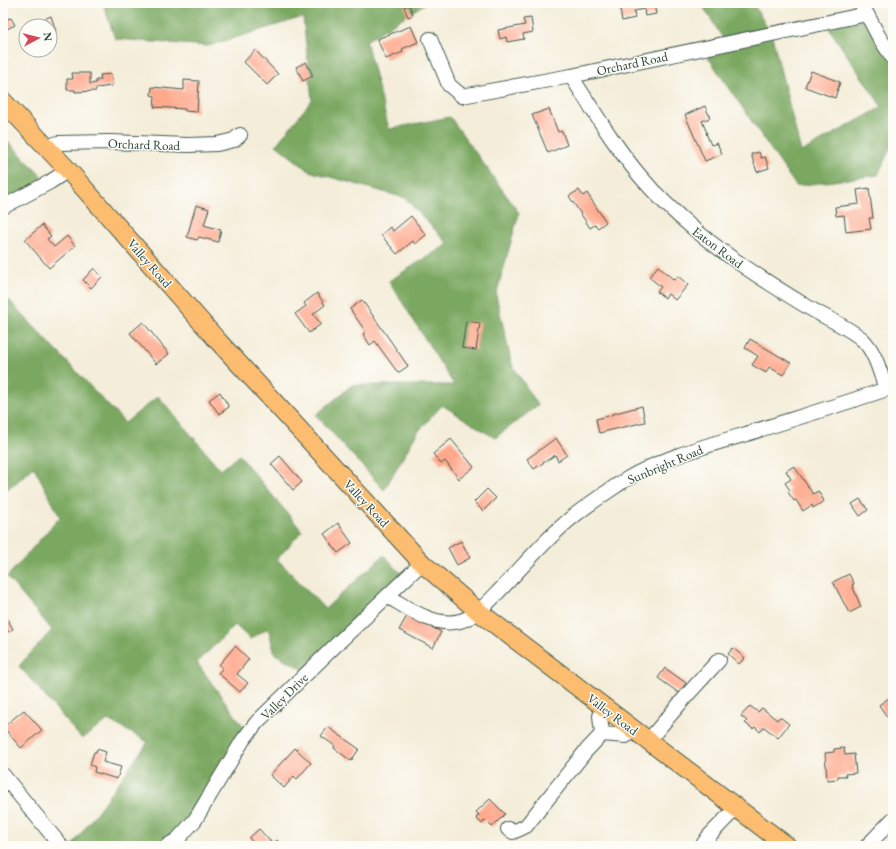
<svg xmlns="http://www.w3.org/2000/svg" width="896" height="849" font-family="'EB Garamond',serif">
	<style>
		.forest { fill: #7aa861; stroke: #4c724a }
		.building { fill: #fea88c }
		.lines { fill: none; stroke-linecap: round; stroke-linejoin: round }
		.minor-casing { stroke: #3f574d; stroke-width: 16 }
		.major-casing { stroke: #3f574d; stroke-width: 20 }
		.minor { stroke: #fff; stroke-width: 14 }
		.major { stroke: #fcbd6f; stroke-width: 18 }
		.labels { text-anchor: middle; stroke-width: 3; stroke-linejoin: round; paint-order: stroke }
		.street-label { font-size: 13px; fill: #1f3d34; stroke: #fdfcf7 }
	</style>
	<rect width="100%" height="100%" fill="#fdfcf7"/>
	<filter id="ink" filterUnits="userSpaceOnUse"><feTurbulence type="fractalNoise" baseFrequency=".025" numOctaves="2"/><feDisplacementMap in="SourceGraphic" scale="8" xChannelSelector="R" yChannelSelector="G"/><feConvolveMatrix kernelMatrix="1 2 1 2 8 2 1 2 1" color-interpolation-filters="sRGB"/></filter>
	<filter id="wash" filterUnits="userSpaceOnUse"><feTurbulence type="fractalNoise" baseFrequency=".012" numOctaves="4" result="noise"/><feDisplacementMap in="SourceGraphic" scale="16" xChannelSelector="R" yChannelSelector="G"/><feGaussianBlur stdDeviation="0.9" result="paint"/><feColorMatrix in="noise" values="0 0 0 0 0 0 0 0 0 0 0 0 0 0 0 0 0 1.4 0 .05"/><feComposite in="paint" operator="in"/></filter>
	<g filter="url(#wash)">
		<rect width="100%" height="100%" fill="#f4edd9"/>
		<path class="forest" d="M103,3H426L366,41L389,129L450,117L519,213L496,295L512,365L538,405L495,438L442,405L417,433L384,490L316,415L352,385H454L389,281L448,244L405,198L309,171L276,145L312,100L303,17L208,46L115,39Z
			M701,3H753L772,36L801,152L882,107L826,24L865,19L893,58V142L878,175L796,186L703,50L727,45Z
			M3,136L48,183L3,206Z
			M3,294L125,423L158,396L221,470L239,455L302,531L277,559L325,609L384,555L408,581L308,672L275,654L268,628L250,639L235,625L197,663L249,734L167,846H72L148,742L108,720L82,739L19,666L52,630L7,577L60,517L34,467L3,494Z"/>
		<g id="blocks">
			<path class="building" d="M619,3H654L656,14L645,16L644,9L634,11L635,18L622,21Z
				M409,5L413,15L408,17L404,7Z
				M3,8L8,19L11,18L15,25L3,31Z
				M51,16L56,31L50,34V26H44L42,20Z
				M531,18L533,32L523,34L524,39L507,42L506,37L500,39L498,30L525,25L523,19Z
				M411,26L418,42L402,49L403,52L386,59L377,39Z
				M255,50L278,74L267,85L244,62Z
				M306,62L313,76L303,81L296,67Z
				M811,71L840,82L835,98L805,87Z
				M72,73H90V84L96,83V80H101L100,75L111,74L112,86L96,88V91L75,92V90H67V79H73Z
				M184,80L199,81L197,112L185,111V109L154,107L155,96L151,95L152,87L184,90Z
				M705,106L710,118L702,121L707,133H706L711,145L717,143L722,154L705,161L685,115Z
				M549,109L558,132L562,131L567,145L548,153L532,115Z
				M759,152L761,158L765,157L769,168L757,172L751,154Z
				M869,188L873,218H869L871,229L846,232L844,215L836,216L835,207L859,204L857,190Z
				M579,190L583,196L587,193L606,222L598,228L595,225L590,228L569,196Z
				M196,205L209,209L204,225L221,230L218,242L199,237L197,240L187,237Z
				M411,216L426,235L415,244L413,241L397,254L381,235L390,227L393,231Z
				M42,225L51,236L47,239L54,247L67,236L75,246L49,268L25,240Z
				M658,266L674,280L678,276L688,285L675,300L668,294L665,298L657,292L661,287L649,277Z
				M94,268L102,277L91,288L83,280Z
				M893,291V301L889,293Z
				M317,293L325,305L313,314L321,324L309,333L295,314L306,306L304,303Z
				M362,300L408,366L398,373L375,341L370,345L363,334L366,332L350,309Z
				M466,321L480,323L476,350L462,348Z
				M143,322L169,354L156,364L130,333Z
				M750,339L791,363L783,375L769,367L766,373L752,365L758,356L745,348Z
				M220,392L229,407L219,414L209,400Z
				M642,406L645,422L599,433L596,419L612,415V414Z
				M556,438L567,455L558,461L555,455L534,469L527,459Z
				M451,439L474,467L459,479L445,461L441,464L433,454Z
				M280,456L302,482L293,490L271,464Z
				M794,466L813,494L818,491L824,501L813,508L812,505L803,511L796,500L794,501L788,492L790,490L785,483L791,479L786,471Z
				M487,489L496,498L483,511L474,502Z
				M860,499L868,510L860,516L852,504Z
				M338,523L352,543L338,553L324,534Z
				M461,541L470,558L457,565L448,548Z
				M849,574L854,584L852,585L861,607L849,613L833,582Z
				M3,611L13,629L3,635Z
				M408,614L441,632L433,648L399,630Z
				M235,646L249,659L237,674L248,683L240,692L218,673L223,668L219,665Z
				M733,648L745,658L739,664L728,654Z
				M665,668L686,683L679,693L658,678Z
				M893,695V713L887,717L879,705Z
				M750,706L758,712L762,708L777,720L780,717L789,724L778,738L764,727L760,732L755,727L753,729L745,723L747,721L741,716Z
				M24,710L42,730L21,748L3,727Z
				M328,727L359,749L351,761L334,748L335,746L321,736Z
				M295,748L311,763L297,779L294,776L284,788L270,775Z
				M844,748L845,755L854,754L856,773L845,774L846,776H838V779L827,780L825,753L834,752V749Z
				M97,749L106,752L103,762L121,767L117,779L94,772L95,767L90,765L94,752H96Z
				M490,799L505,814L492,827L485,820L482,824L476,818L479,815L476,812Z
				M259,829L273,844L277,840L282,846H257L249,838Z"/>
		</g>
	</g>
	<g filter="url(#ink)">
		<use href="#blocks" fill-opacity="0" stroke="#3f574d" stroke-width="1"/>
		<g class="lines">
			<g class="minor-casing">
				<path id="minor" d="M861,3L879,37L893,58
					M430,39L449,85L462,96L571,76L867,14
					M571,76C593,110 614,145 640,176C656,195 675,213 694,229C729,258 767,282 806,306C822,316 850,328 863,340C876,353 880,373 886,389
					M46,147L58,143L110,142L188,145L217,144L234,140L240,135
					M3,207L50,182L68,170
					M387,596C408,608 434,628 460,621C478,616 491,599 504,586C523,566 541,545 561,527C579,510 601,496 622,482C659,459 702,447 743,435C793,419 843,404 893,387
					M604,707L600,716L602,734L626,736L633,729
					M648,741L688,694L719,660
					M3,775L61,846
					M508,829L513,832L526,826L585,752L602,734
					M167,846L177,840L195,820L243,740L257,722L340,641L422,563
					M702,846L709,836L736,808
					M867,846L893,819"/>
			</g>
			<g class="major-casing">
				<path id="major" d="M3,101L68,170L218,341L422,563L479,612L787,846"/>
			</g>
			<use href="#minor" class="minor"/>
			<use href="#major" class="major"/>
		</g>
	</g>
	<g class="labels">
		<g class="street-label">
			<text transform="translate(632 63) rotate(-12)" y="5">Orchard Road</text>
			<text transform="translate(144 144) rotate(2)" y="5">Orchard Road</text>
			<text transform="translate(718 247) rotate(37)" y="5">Eaton Road</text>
			<text transform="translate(150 263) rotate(49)" y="5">Valley Road</text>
			<text transform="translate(665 464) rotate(-23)" y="5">Sunbright Road</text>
			<text transform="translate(367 503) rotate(47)" y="5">Valley Road</text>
			<text transform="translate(284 696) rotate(-45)" y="5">Valley Drive</text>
			<text transform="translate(613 714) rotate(37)" y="5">Valley Road</text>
		</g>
	</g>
	<rect width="896" height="849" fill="none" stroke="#fdfcf7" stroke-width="16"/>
	<g transform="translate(38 38) rotate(83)"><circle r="19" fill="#fdfcf7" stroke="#a4b0a9"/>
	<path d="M0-3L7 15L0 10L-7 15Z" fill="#d1495b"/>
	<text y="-6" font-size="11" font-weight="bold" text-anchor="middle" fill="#1f3d34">N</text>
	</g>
</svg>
